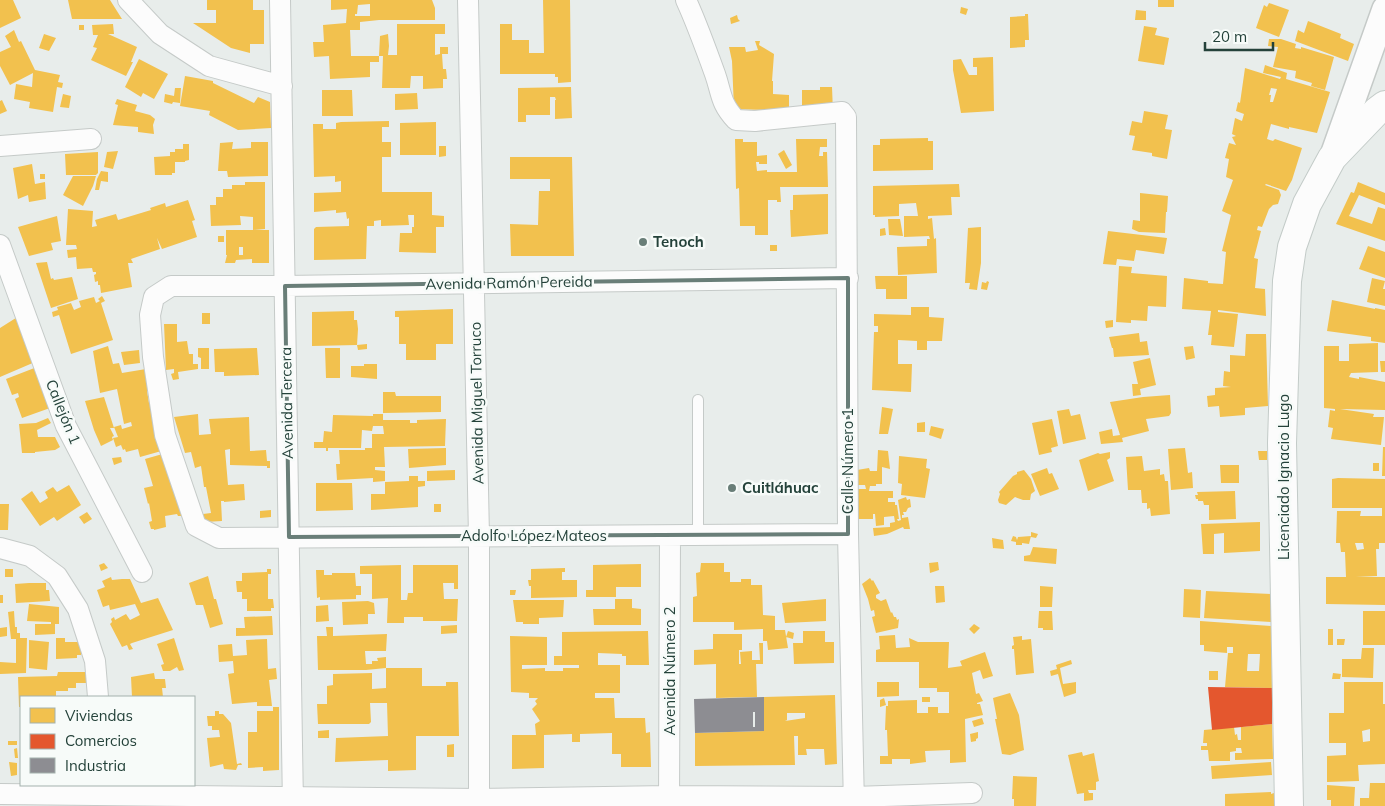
<svg xmlns="http://www.w3.org/2000/svg" width="1385" height="806" font-family="Mulish,sans-serif">
	<style>
		.homes { fill: #f2c14e; fill-rule: evenodd }
		.shops { fill: #e4572e }
		.industry { fill: #8d8d92; fill-rule: evenodd }
		.lines { fill: none; stroke-linecap: round; stroke-linejoin: round }
		.service-casing { stroke: #c5cac8; stroke-width: 12 }
		.minor-casing { stroke: #c5cac8; stroke-width: 22 }
		.tertiary-casing { stroke: #c5cac8; stroke-width: 28 }
		.secondary-casing { stroke: #c3cbc8; stroke-width: 30 }
		.service { stroke: #fcfcfc; stroke-width: 10 }
		.minor { stroke: #fcfcfc; stroke-width: 20 }
		.tertiary { stroke: #fcfcfc; stroke-width: 25 }
		.secondary { stroke: #fcfcfc; stroke-width: 28 }
		.marked { fill: none; stroke: #697e78; stroke-width: 4; stroke-linejoin: round }
		.poi-dot { fill: #697e78; stroke: #f7fbf9; stroke-width: 2 }
		.labels { text-anchor: middle; stroke-width: 5; stroke-linejoin: round; paint-order: stroke }
		.poi-label { font-size: 15px; font-weight: bold; fill: #24423a; stroke: #f7fbf9; text-anchor: start }
		.street-label { font-size: 15px; fill: #24423a; stroke: #f7fbf9 }
	</style>
	<rect width="100%" height="100%" fill="#e8edeb"/>
	<path class="homes" d="M0,0H13L21,18L0,28Z
		M68,0H110L122,19H72Z
		M207,0H253V10H264V44H250V53L231,48L193,23H216V10H207Z
		M331,0H432L435,8V20H379L360,22V30H350L351,56H379V62H370V77L330,79L329,56L314,57L313,42H324L323,25L346,23L347,9L331,10ZM370,4V16H355V14H357L358,5Z
		M543,0H570L571,82L558,83V77H555V74H500V24H512V40H529V53H544Z
		M1158,0H1174V7H1158Z
		M1269,3L1289,10L1279,37L1256,28L1264,5L1267,7Z
		M961,7L968,9L966,15L960,13Z
		M1136,10L1146,11V20H1135Z
		M1025,14H1028L1029,40H1025V47L1010,48V17L1025,16Z
		M737,15L738,19L740,21L731,24L730,18Z
		M1308,21L1341,34L1340,38L1354,44L1348,61L1295,41L1298,30L1304,33Z
		M113,24L114,34H108L137,47L131,62H133L126,76L91,60L97,48L93,47L98,35H93L92,25Z
		M397,24H445V34H435V55L440,54V47H448V54H442L443,69H446L447,79H443V88L423,89V76H411L410,88H382L383,56H379L380,36L388,34L389,46L388,55H397Z
		M79,25H84V30H79Z
		M1144,26L1157,28L1155,35L1169,38L1164,65L1138,61Z
		M14,30L19,42L21,41L35,70L60,75L58,82L63,83L62,88L57,87L53,112L29,108L30,102L14,99L16,84L32,87L33,73L10,85L0,66V52L11,47L5,36Z
		M44,34L56,38L49,51L39,48Z
		M1269,39H1281L1296,44L1295,48L1301,49V47L1334,57L1325,90L1311,86L1312,83L1295,78L1296,71L1273,67L1278,47L1268,46Z
		M755,41H760L759,45L774,54L772,81H773V94L789,95V111L734,109L732,61L729,47H745L746,52L758,50Z
		M993,57L994,111L961,113L953,70V60L961,59L969,75H977V67H973V58Z
		M139,59L168,74L154,99L143,93L141,97L125,87Z
		M1265,65L1287,73L1286,79L1330,92L1317,133L1289,127V129L1271,124L1267,139L1273,141L1275,139L1302,148L1292,180L1286,191L1266,184L1265,185L1279,190L1281,195L1278,204L1273,205L1269,209L1262,227L1258,226L1257,230L1261,231L1254,258L1258,259L1255,288L1265,289L1266,316L1218,310V312L1238,314L1234,347L1211,345L1212,335H1208L1211,311L1182,309L1184,278L1208,281V283L1223,284L1226,252L1222,251L1231,215L1222,211L1233,180L1226,177L1229,159L1225,158L1229,143L1236,145L1232,137L1236,136L1232,134L1235,118L1242,121L1244,114L1236,111L1238,102L1240,103L1245,68L1280,79L1281,77L1263,73ZM1271,88L1277,89L1273,102H1270L1271,95H1269Z
		M185,76L213,81V83L254,103L258,97L270,102L271,128L238,130L209,115L210,111L180,106Z
		M571,87L572,118L555,119V100H556L555,97H550V115H526V122H518V88Z
		M820,87H832L833,112H802V90H820Z
		M175,88H181L180,103L173,102L172,104L164,102L165,94L174,96Z
		M322,90H352L353,116H322Z
		M417,93L418,109L395,110V94Z
		M63,94L71,96L69,108L60,107Z
		M117,99L137,105L135,111L150,115L155,119L153,125L154,134L138,132V127L113,125L118,105L115,104Z
		M2,100L7,111L0,114V101Z
		M1144,111L1168,115L1165,129L1172,130L1167,159L1152,156V153L1132,150L1135,136L1129,135L1132,121L1142,123Z
		M389,121V127H382V142H391V157H382V192H432V215L444,216V227H436V253L399,252L400,233H412V227H414V215H408L409,225L381,226V220L374,221V226H367L366,259L314,260V229L316,227L349,226V218L347,219L346,212L336,213V210L314,212V193L341,192V181L335,182V176L314,177L313,124H323V129H336V123L341,122Z
		M436,122V155H400V123Z
		M928,138V141H933V170L873,171V145H880V139Z
		M735,139H743V142H757V156L767,155V164H759V162H756L757,171L767,170V172H797L796,139H827V147H820L819,156H823V152H827L828,187H780L781,202H777V200H768V235H755V226H740L739,188L736,189Z
		M233,142L232,149L251,148V142H268V176L228,177L227,171H218L220,143Z
		M183,144H189V160L185,161V162H175V173H172V175H155L154,157L170,156V152H175V149H183Z
		M439,146H446V156L439,157Z
		M784,150L792,165L786,169L778,154Z
		M118,151L113,169L104,167L107,152Z
		M98,152V173L96,175H66L65,154Z
		M510,157H572L574,256H511L510,224L538,225L539,191H550V179H510Z
		M32,164L35,184L45,182L46,199L29,202L28,195L18,199L13,168Z
		M101,171L108,172V182L101,181L99,190H95L97,179Z
		M40,174H45V179H40Z
		M73,176H96L93,186L83,206L63,195Z
		M245,182H265V229L253,230V217L240,216L241,225L211,226L210,205H216V197H223V189H232V185H245Z
		M1358,182L1385,193V205L1359,195L1349,216L1372,224L1378,207L1385,209V241L1336,224L1351,192L1354,193Z
		M959,184L960,197H951L952,215L928,216V219L932,218L934,239L936,238L937,273L898,275L897,247L927,246V239H930L929,236L904,237V216H918L916,203L899,204V216L875,217V215H873V186Z
		M1140,193L1168,196L1167,212H1166L1165,233L1139,232L1132,229L1133,220L1140,221Z
		M828,194V234L791,237L790,210H793V195Z
		M188,200L195,220L192,221L197,237L162,249L157,238L160,249L131,259L133,263H128L132,287L101,293L100,285H98V281L95,282L94,275L96,274V272H93L92,268L77,269L76,257L68,258L67,250L77,249L76,245H66L68,209L93,211L92,227L97,226L95,220L116,214L118,220L151,210L150,208L165,203L166,207Z
		M57,216L61,241L51,243L53,250L29,256L18,227Z
		M888,219H900L903,236L889,235Z
		M981,227V263L977,290L969,289L970,283H965L968,228Z
		M885,228L886,235L880,236V229Z
		M226,230H269V263H252V259L236,260L235,263H225L227,255H226ZM239,247H243V255H239Z
		M1108,231L1167,238L1164,254L1136,250L1134,261L1117,259L1116,265L1103,264Z
		M218,236H224V242H218Z
		M770,245H777V251H770Z
		M1368,246L1385,252V278L1359,269Z
		M47,262L51,279L53,278L54,280L72,277L78,299L51,308L36,263Z
		M1119,266L1132,267L1131,273L1167,276L1166,307L1148,306L1147,321L1131,320V323L1116,322Z
		M875,276H907V299H886V289H876Z
		M1372,278L1385,281L1383,289H1385V306L1367,302Z
		M987,281L989,282L987,290L981,289L982,282L986,283Z
		M102,296L105,301L101,303L113,340L71,354L59,315L53,317L52,312L58,310L57,307L71,303L74,310L81,307L79,301L94,297L96,303L100,301L98,299Z
		M1332,300L1375,309V308L1385,310V343L1371,341V337L1327,331Z
		M911,307H929V317L944,318L942,341H927V350H917V341L898,340V364H912L911,392L872,390L874,332H878V326H874V314L911,315Z
		M453,309V344H436V360H406V344H399V317H395V311Z
		M354,311V320H357L358,329L357,345L312,346V312Z
		M202,313H210V324H202Z
		M19,316L35,362L0,377V328Z
		M1113,320V327L1106,328L1105,321Z
		M164,324H177V342L187,341L189,354H193V364H198V369L178,372L179,379L173,380L171,374L174,373V369L166,370Z
		M1139,333L1140,342L1147,341L1149,355L1114,357L1113,348H1112L1109,337Z
		M1246,334H1266L1268,406L1245,408V415L1220,417L1219,406L1208,407L1207,396L1215,395V388L1231,387L1223,386L1224,371L1230,372V355L1245,356Z
		M1378,343V372L1351,373L1349,377L1359,379V377L1385,382V410L1340,409L1374,414L1373,417H1384L1381,445L1331,439L1333,428L1328,427L1330,410L1335,411V409L1324,408V346H1339V361H1349V344Z
		M367,344V349L358,350L357,345Z
		M108,346L113,364L119,363L122,373L146,369L149,384H147L148,390L147,391L149,403H151L165,450L140,457L138,449L126,452L125,449L123,450L121,445L116,447L113,438L118,437L114,427L121,425L122,429L132,426L131,422L124,424L117,389L100,393L93,351Z
		M1193,346L1195,358L1186,360L1184,347Z
		M198,348H209V369H201V358L198,357Z
		M257,348L259,375L224,376V372H215L214,349Z
		M325,348H340V378H326Z
		M139,350L140,363L124,365L121,352Z
		M1150,358L1156,385L1140,389L1141,395L1133,396L1132,384H1138L1133,362Z
		M1380,361H1385V372H1381Z
		M364,364H377V379L351,377V366H364Z
		M37,367L50,408L22,418L15,399L19,397L18,393L12,395L6,379Z
		M383,392H395L396,396H441V412L383,413Z
		M1170,395L1171,413L1169,416L1146,419L1149,431L1122,438L1123,442L1101,444L1099,432L1112,429L1113,436L1120,435L1110,402L1143,397Z
		M104,397L114,428H110L114,436L112,437L113,440L101,446L94,430L85,401Z
		M882,407L893,409L888,434H879Z
		M1069,409L1071,416L1080,414L1086,439L1063,444L1057,411Z
		M198,414L199,435L211,434L209,419L249,417L250,451L266,450L267,461H270V468H267V466L230,465V449L225,450L228,485L244,484L245,500L224,502V501H221L222,521L205,522L203,514L211,513L206,487H204L201,466L195,468L191,452L185,453L174,417Z
		M373,414H383V420H410V423H417V420L446,419L445,446L384,447L385,467H375V470L385,471V481L373,482V478L337,480L336,464H340L339,450H365V448H372V434H384L383,426H373L372,431L362,430L361,448H328V451H326V448H314V442H323L324,431L332,432L333,415L373,416Z
		M48,418L51,423L37,430L38,437H55L60,447L55,450L35,452V453H22L19,424L36,423Z
		M1052,419L1058,446L1051,448L1052,452L1039,455L1032,423Z
		M925,422V432H917V423Z
		M931,426L944,429L941,439L929,435Z
		M1383,447H1385V476H1382Z
		M446,448V465L409,468L408,449Z
		M1185,448L1188,473L1192,472L1193,488L1171,490L1168,449Z
		M878,450L888,451L890,469L882,467V484H876V486H870L869,491H893V498H888V502H895V505H897L899,519H897L898,521L901,520L898,500L906,497L907,500L910,499L911,507L908,508L906,512H903L904,515H902V518L908,517L910,529H904L903,527L887,534L874,536L873,528L890,527V523L895,522L894,516L884,517V525L876,526L875,514H873V519H858V489H866L865,485H858L857,470L869,468L870,471H877Z
		M1258,451H1267V460H1259Z
		M1110,452V458L1107,460L1114,481L1088,491L1079,460L1098,453L1100,454Z
		M166,453L183,516H178L177,514L165,516L166,527L154,530V529H151L149,522L152,521L149,503L148,504L144,488L153,486L145,459Z
		M899,456L927,459L926,468L930,469L925,498L901,495L902,484L898,483Z
		M1142,456L1144,471L1160,469V475L1164,474L1165,481H1168L1170,514L1151,516L1150,508L1147,509V503H1142L1141,490H1128L1126,457Z
		M121,457L122,462L114,465L112,458Z
		M1373,463H1379V471H1373Z
		M1220,465H1239V483H1221Z
		M1047,468L1049,474L1052,473L1059,489L1040,496L1031,474Z
		M455,470V480L427,481V471Z
		M1024,470L1031,479L1035,491L1031,494L1030,500H1023L1015,497L1006,505L999,503L998,500L1000,494L999,492L1013,476L1017,474V472Z
		M409,476H418V481H425V486L418,487V507L371,510V494H385V482L409,481Z
		M1338,478L1385,479V543H1379V549H1376L1377,576L1356,577H1385V605L1326,604V577H1346L1345,552H1341L1340,543H1336L1337,511H1361L1360,516H1382V508H1332V479ZM1355,543H1363L1364,549L1357,550Z
		M316,483H352L353,510L316,511Z
		M69,485L81,505L57,521L54,517L40,526L21,499L32,491L40,503L48,498L45,492L53,487L57,492Z
		M1235,491L1236,519L1209,520V505H1204L1203,501H1198V499H1196L1195,495H1198L1197,492Z
		M0,504H9L8,530H0Z
		M434,504H441V512H434Z
		M271,510V517L260,518V511Z
		M87,512L92,519L84,524L79,517Z
		M1260,522V551L1224,553V533L1214,534V554H1203L1201,524Z
		M1031,532L1038,534L1036,538L1031,537Z
		M1013,536L1016,537L1017,540L1018,537L1031,536L1029,544L1022,543V545H1016V542L1011,541Z
		M992,538L1003,540L1004,549L993,548Z
		M1033,547L1057,549L1056,564L1024,561V556L1030,555Z
		M938,562L939,570L930,573L929,563Z
		M104,563L108,568L101,571L99,565Z
		M701,563H724V572H730V582H741V579H751V585H762L763,615L775,616V630H785L788,648L768,650L767,641H763V629L734,630V622H693V597L697,596L696,573L700,572Z
		M641,564V587H616V597H586V590H593V565Z
		M401,565V600H407L408,593H413V565H458V589H454V583H443L444,599H458L457,621H423V617H404V623H387L388,598L372,599V574H360V566Z
		M565,568V572H562V580H577V597L531,598V586H529L528,580H531V569Z
		M5,569H13V577H5Z
		M267,569H271V574H268V599H273L274,608H271V611H247V599H242V592H237L236,581H242V573L267,572Z
		M316,570H324V575H332V573H355L356,586H361V595H356V599L320,600V597L317,598Z
		M208,576L214,599H216L223,624L210,628L203,605H196L189,583Z
		M111,577L112,580L122,579H130L141,603L158,598L173,630L132,643L130,644L133,649L129,650L127,645L122,647L110,624L112,622L111,619L114,617L115,620L126,614L130,620L140,615L135,604L110,610L109,605L103,607L97,590L105,587L102,581Z
		M870,578L872,581L873,580L880,593L876,595V598L881,601L886,599L891,613L892,612L894,617H896L897,620L899,619L898,628L876,633L872,617L875,616L874,610L871,611L868,599L862,584Z
		M29,583H46V590H49L50,601L16,603L15,584Z
		M935,586H944L945,602L936,603Z
		M1040,586L1053,587L1052,607H1040Z
		M1184,589L1201,590L1200,618L1183,617Z
		M510,590H516L515,595H510Z
		M1206,591L1271,594V622L1204,618Z
		M0,595H3V603H0Z
		M615,599H632V608L641,609V625H594L593,609H615Z
		M826,599V621L785,623L782,603Z
		M513,600H564L563,617L539,618V624H523V622H516Z
		M368,601L374,603L375,614H368V624L343,625L342,602Z
		M29,604L59,607V624H55V634L35,635V624H51V622L27,621Z
		M328,605L329,621L316,622V606Z
		M14,611L15,627H17V633H20V638H27L26,673L0,674V662L16,663V639H11L8,612Z
		M1039,611H1052L1053,630H1043V628H1038Z
		M1363,611H1385V645H1363Z
		M272,616L273,635L236,636V628H245L244,617Z
		M1200,621L1271,626L1272,688L1225,687L1228,653H1233V647H1227V653L1204,651V645H1200ZM1248,654H1260L1259,671H1247Z
		M974,624L980,628L974,634L969,629Z
		M457,625V633L441,634V626Z
		M7,627V636L0,637V628Z
		M326,627H333V636L387,634L386,651H365L366,664H372V661H378L377,658L386,657V668H422V686H446V682H458L459,736H416V770L388,771V760L335,762L336,738L388,736L387,703H370L371,722L369,724H318L317,704H327V686L333,685V674L372,673V689L386,688V668L366,670H318L317,636H327Z
		M1328,629H1333V645H1328Z
		M648,631L649,665H626V656H622V654L598,653V665H620V693H595V698H614L615,718H645L646,733L650,732L651,767H621V754H612V733L580,734V742H572V734L544,735V768L512,769V735H536L535,724L540,721L532,709L537,704L535,701L538,698H529V693L511,692L510,636L547,637V665H522V669L545,668V671H563V668H579V665H554V656H562V632Z
		M788,631L794,633L793,639L786,637Z
		M803,631H825V642H834V663L794,664L793,643H803Z
		M713,634H742V650H739V664H741L740,652L752,651V660H760L759,643H763V664H756L757,697L716,698V664L694,665V650L713,649Z
		M895,635L896,648L910,647L909,638L918,642H949L948,668L962,666L960,661L985,652L993,676L983,679L980,670L972,673L976,694L979,693L983,701L977,703V704H980L983,715L965,719L966,762L950,763V750L925,751L926,762L910,764V759H892V764H880V756H888L887,730H885L886,706H888V701L917,700V713H928V707H938V713H949V692H937V688H919V662H876V650L880,649L879,636Z
		M1022,636V640L1031,639L1034,673L1016,675L1014,649H1012V646L1014,645L1013,637Z
		M56,638H65V642H81V655H77V658L56,659Z
		M174,638L184,670L179,671L177,667L170,671H163L161,665L164,664L157,644Z
		M267,639L268,669L276,668L277,679L269,680L272,706H257V702L232,704L228,674L234,673L233,661L219,662L218,645L232,644L233,656L247,655L246,640Z
		M1337,639H1345L1344,645H1337Z
		M29,640L49,642L47,670L29,668Z
		M1362,648H1374L1373,678L1342,677V659H1361Z
		M1071,660L1072,664L1060,668L1063,684L1076,682V693L1064,697L1058,674L1051,676L1050,671L1057,669L1056,665Z
		M1209,671H1218V680H1209Z
		M58,672H87V683H76V688H68V691H56V697H21V707H19L18,677L57,676Z
		M154,673L155,679H165L166,688H162L163,697H132L131,677Z
		M1333,673L1341,674L1340,679H1332Z
		M877,682H899V696L877,697Z
		M1344,682H1383V704H1385V764L1358,765L1359,781L1327,782V756L1346,755V743H1329V713H1344ZM1370,729V741L1363,742L1362,731Z
		M1010,693L1019,715L1024,750L1010,755L1002,754L995,719H997L993,698Z
		M835,695L837,764L825,765L824,749H806L807,755H798V736H794L795,765L695,766V733L764,731V697ZM787,713H805V718L785,721L787,720Z
		M922,697H930V702H922Z
		M884,698L886,705L880,707V700Z
		M273,707H279V770L263,771V767L248,768V732H257V711H273Z
		M215,711H219V714H223L231,723L237,764L241,763L242,765H238L236,770L224,769L223,764L210,767L207,738L220,737L219,730H212V726H208L207,716H215Z
		M982,718L984,724L974,727L972,721Z
		M1272,724L1273,759L1235,760V753H1242L1241,748H1236V751L1230,752V761H1209L1208,750H1201V746H1207V743H1203L1204,730L1234,727L1235,735L1237,734L1238,740H1241V727Z
		M329,730V738H318V731Z
		M978,732V738L976,739V741L971,742L970,734Z
		M8,741H17V745H8Z
		M454,744V757H447V745Z
		M17,748L18,758H15L14,749Z
		M1082,752L1083,756L1094,753L1099,781L1096,782V790H1088L1089,793H1093V800L1084,801V793L1077,794L1068,755Z
		M9,762L17,763V775L11,776Z
		M1271,762L1272,775L1212,779L1211,766Z
		M1013,776L1037,777L1036,806H1014V799H1012Z
		M1370,783H1385V806H1360V798H1369Z
		M1327,785L1355,787L1354,806H1331V800H1327Z
		M1271,792V794L1274,793V806H1225V794Z"/>
	<path class="shops" d="M1208,687L1272,688V724L1212,730Z"/>
	<path class="industry" d="M764,697V731L695,733L694,699ZM753,712H755V727H753Z"/>
	<g class="lines">
		<g class="service-casing">
			<path id="service" d="M698,535V400"/>
		</g>
		<g class="minor-casing">
			<path id="minor" d="M128,0L160,34L209,66L282,86
				M280,0L293,806
				M468,0L479,537V806
				M686,0C697,24 706,49 715,74C722,94 720,103 736,120L755,121L842,112L846,117L848,534L854,806
				M0,146L91,139
				M0,245L66,426L142,572
				M848,278L285,286H171L154,297L150,315L153,357L165,435L196,526L219,538L848,534
				M0,548L30,556L57,576L78,609L95,661L98,697
				M0,794L479,799L669,796L854,797L972,793
				M669,806L670,536"/>
		</g>
		<g class="tertiary-casing">
			<path id="tertiary" d="M1332,158L1385,9"/>
		</g>
		<g class="secondary-casing">
			<path id="secondary" d="M1289,806L1282,443L1287,281L1292,247L1307,204L1332,158L1377,111L1385,105"/>
		</g>
		<use href="#service" class="service"/>
		<use href="#minor" class="minor"/>
		<use href="#tertiary" class="tertiary"/>
		<use href="#secondary" class="secondary"/>
	</g>
	<path class="marked" d="M848,278V534L289,537L285,286Z"/>
	<g class="poi-dot">
		<circle cx="643" cy="242" r="5"/>
		<circle cx="732" cy="488" r="5"/>
	</g>
	<g class="labels">
		<g class="poi-label">
			<text x="653" y="247">Tenoch</text>
			<text x="742" y="493">Cuitláhuac</text>
		</g>
		<g class="street-label">
			<text transform="translate(509 283) rotate(-1)" y="5">Avenida Ramón Pereida</text>
			<text transform="translate(287 403) rotate(-91)" y="5">Avenida Tercera</text>
			<text transform="translate(477 403) rotate(-91)" y="5">Avenida Miguel Torruco</text>
			<text transform="translate(63 412) rotate(68)" y="5">Callejón 1</text>
			<text transform="translate(848 461) rotate(-90)" y="5">Calle Número 1</text>
			<text transform="translate(1284 477) rotate(-90)" y="5">Licenciado Ignacio Lugo</text>
			<text x="534" y="541">Adolfo López Mateos</text>
			<text transform="translate(670 671) rotate(-90)" y="5">Avenida Número 2</text>
		</g>
	</g>
	<rect x="20" y="696" width="175" height="90" fill="#f7fbf9" stroke="#a3b1ad"/>
	<rect x="30" y="708" width="25" height="15" fill="#f2c14e" stroke="#a3b1ad"/>
	<text x="65" y="721" font-size="15" fill="#24423a">Viviendas</text>
	<rect x="30" y="734" width="25" height="15" fill="#e4572e" stroke="#a3b1ad"/>
	<text x="65" y="746" font-size="15" fill="#24423a">Comercios</text>
	<rect x="30" y="758" width="25" height="15" fill="#8d8d92" stroke="#a3b1ad"/>
	<text x="65" y="771" font-size="15" fill="#24423a">Industria</text>
	<path d="M1205 42v8h68v-8" fill="none" stroke="#24423a" stroke-width="2.5"/>
	<text x="1212" y="42" font-size="15" fill="#24423a" stroke="#f7fbf9" stroke-width="4" paint-order="stroke">20 m</text>
</svg>
